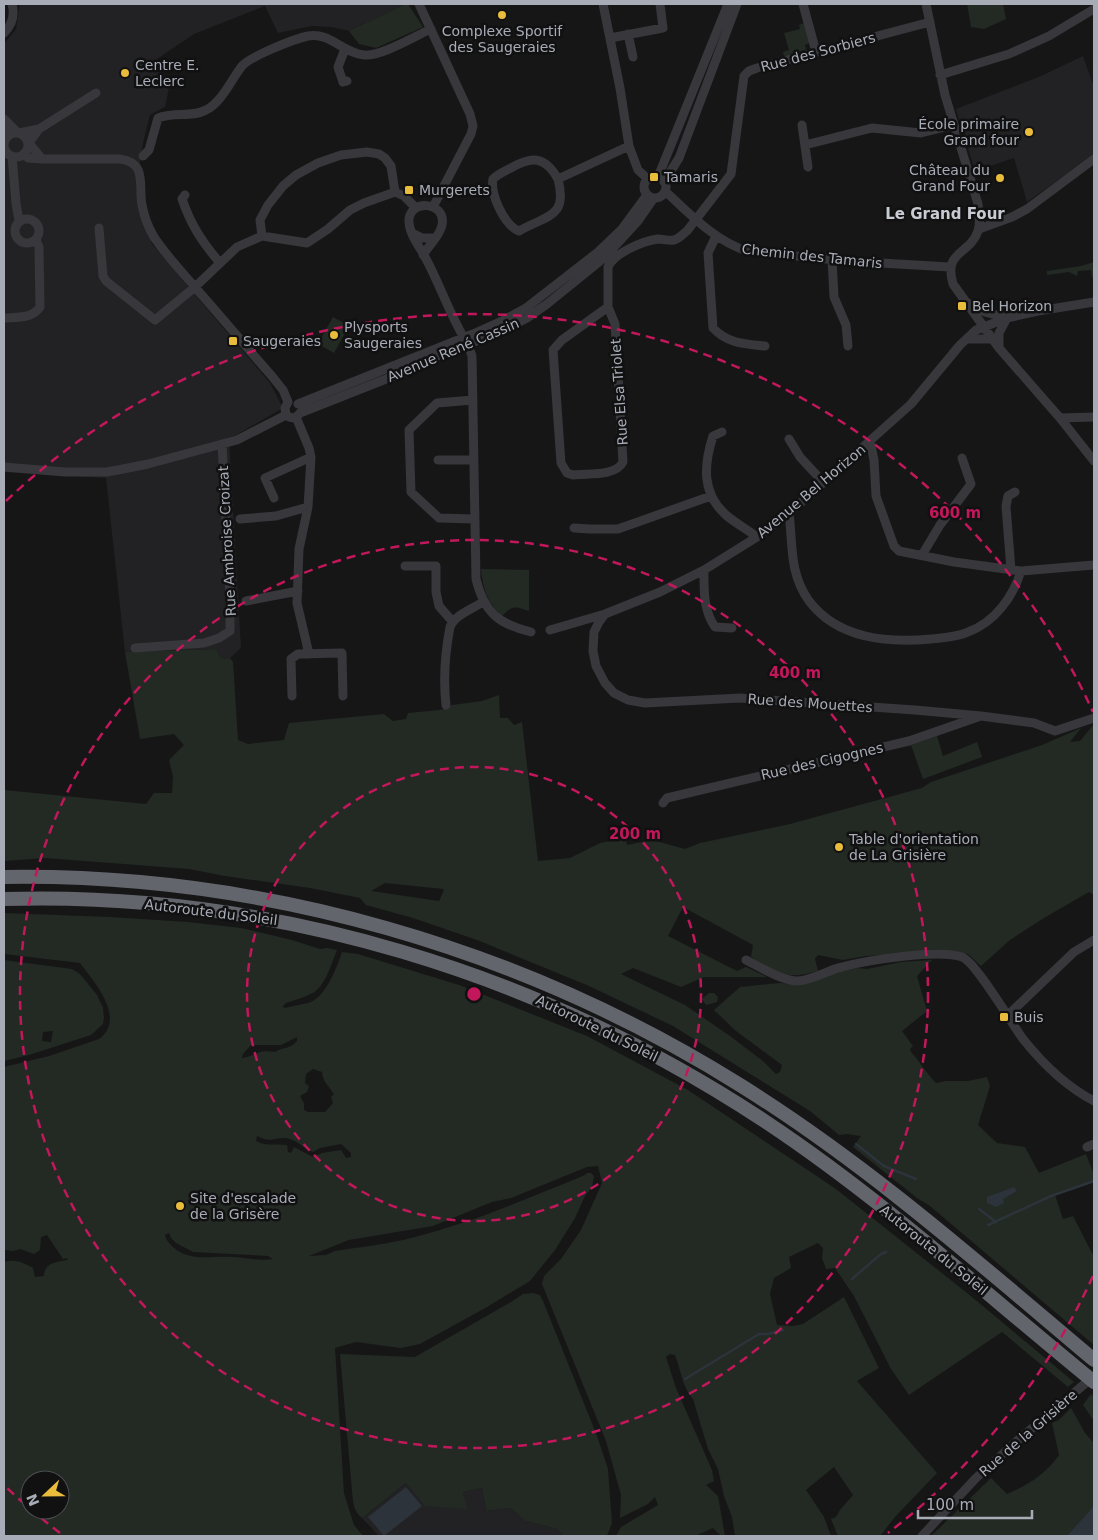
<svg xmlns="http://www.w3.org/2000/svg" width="1098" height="1540" font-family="'DejaVu Sans',sans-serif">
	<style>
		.built { fill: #222224 }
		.green { fill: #222a23; fill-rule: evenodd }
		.water { fill: #2c333b }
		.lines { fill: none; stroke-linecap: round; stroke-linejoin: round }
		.stream { stroke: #2c333b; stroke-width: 2.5 }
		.minor { stroke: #37373c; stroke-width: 9 }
		.highway { stroke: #63656d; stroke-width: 14 }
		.ring { fill: none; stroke: #c2185b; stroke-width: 2.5; stroke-dasharray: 9 6 }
		.poi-dot { fill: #eabc3b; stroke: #111112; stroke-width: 2 }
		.labels { text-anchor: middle; stroke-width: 5; stroke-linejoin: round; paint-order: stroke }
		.poi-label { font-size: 14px; fill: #a8acb7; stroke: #111112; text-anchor: start }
		.street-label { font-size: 14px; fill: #a8acb7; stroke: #111112 }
		.neighbourhood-label { font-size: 15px; font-weight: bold; fill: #c9cbd3; stroke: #111112 }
		.centre { fill: #c2185b; stroke: #111112; stroke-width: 2.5 }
		.ring-label { font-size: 15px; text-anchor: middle; font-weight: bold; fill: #c2185b; stroke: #111112; stroke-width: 5; stroke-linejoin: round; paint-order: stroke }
	</style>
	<rect width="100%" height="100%" fill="#161617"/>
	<path class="built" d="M20,4H406L349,31L331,27L312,26L278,33L265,6L194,34L157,59L169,87L165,107L150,115L143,143L136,187L143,220L152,244L270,383L283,408L229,439L241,648L230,658L225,659L220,657L216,649L125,652L106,478L4,472V44L16,29Z
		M1083,56L1094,87V155L1027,202L1014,158L975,171L956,109L1041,76Z
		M406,1483L466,1509L463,1492L482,1488L486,1511L509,1508L513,1510L525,1521L557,1529L564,1536H379L362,1518Z"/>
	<path class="green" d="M406,4H408L423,27L376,48L359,44L349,31Z
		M967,4H1003L1006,19L984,29L971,27Z
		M804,23L810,43L805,45L806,50L784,56L783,52L789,50L784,33L800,29L799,25Z
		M1094,262V278L1092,277L1091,270L1078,271L1077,276L1069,272L1047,275V271L1081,266Z
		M333,317L349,326L334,353L318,344Z
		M481,569L529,570V611C515,607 513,604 502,616C487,603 483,588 481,569Z
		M216,649L220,657L225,659L230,658L233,662L238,740L248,744L284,740L289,723L384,714L393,721L406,719L408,713L440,710L452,705L482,701L499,695L500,718H508L514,725L522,722L538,861L570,858L600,843L626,838L627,845L652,840L685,849L700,843L790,824L922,788L931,782L1042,745L1081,728L1070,742L1080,741L1094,724V895L1089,892L1044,918L1010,940L981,966L968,954L938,952L866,956L843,960L818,955L815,959L818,971C787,980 777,974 751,957L753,945L683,907L668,936L737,971L746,967L767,977H704L681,987L633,968L621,974L685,1005L730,1036L763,1061L776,1074L780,1072L782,1065L736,1031L714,1010L740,987L780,983L795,984L836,972L858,968L867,969L901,962L932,960L917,976L927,1011L902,1031L913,1046L910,1049L911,1052C920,1062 927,1074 936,1083L946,1081H968L987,1077L990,1086L978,1125L997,1143L1025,1147L1039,1173L1086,1154L1094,1175V1181L1055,1195L1063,1219L1073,1216L1094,1257V1311L1093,1313L1094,1315V1345L930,1206L917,1198L853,1147L861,1136L846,1134L839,1135L810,1111L673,1026L589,986L477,940L413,918L366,905L360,898L310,888L225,876L189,869L45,858L4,861V790L146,804L154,793H172L173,776L169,760L184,745L174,734L140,739L125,652ZM385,883L443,889L444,890L439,901L371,891Z
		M937,736L943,756L977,742L982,757L923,779L911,745Z
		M4,913L110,917L188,922L241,928L292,940L320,949L327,948L337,950C331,964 326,985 313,993C305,997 295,1000 286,1003L283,1006L284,1008C292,1006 300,1005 308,1003C325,999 337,967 342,952L358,954L459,985L587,1036L688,1090L836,1189L972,1297L1074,1382L1068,1387L1002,1332L909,1395L891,1369L854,1296L835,1268L826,1269L822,1258L823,1248L818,1243L789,1257L791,1268L774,1278L770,1294L777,1325L793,1326L803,1324L844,1297L879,1368L857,1381L937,1473L895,1517L880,1536H838L831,1519L836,1517L840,1510L853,1495L834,1467L806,1490L824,1517L831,1536H735L732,1517L724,1496L718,1469L708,1449L693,1399C682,1387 681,1370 675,1355L670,1354L666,1357L676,1388L712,1470L714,1481L706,1485L718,1496L725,1536H721L713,1528L695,1536H616L621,1527L658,1505L655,1497L648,1504L620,1518L621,1495L606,1441L542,1284L544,1276L561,1259L581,1230L602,1183L598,1166L587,1167L511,1198L492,1202L433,1226L349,1240L309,1256L326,1255L335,1251C361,1247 389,1244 415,1237C473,1222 529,1198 585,1175L587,1173H591L594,1176L592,1187L585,1196L575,1218L555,1250L530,1281L487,1307L420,1344L401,1348L356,1342L335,1348L344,1493L354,1525L363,1536H4V1262C15,1259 22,1262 33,1268L35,1277L44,1276C44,1263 56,1262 67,1260L68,1258L63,1259L47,1235L41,1237L40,1250L34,1254L20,1249L13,1251L4,1250V1067L49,1056L99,1039C127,1018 94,982 80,963L4,954ZM297,1037V1041C291,1049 282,1047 275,1052C256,1049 257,1056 242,1058L243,1054L251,1045H281ZM313,1069L322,1072C323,1083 329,1085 334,1095L331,1096L333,1103L325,1112H308L304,1110V1103L300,1096L307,1092L309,1086L305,1083L306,1074ZM257,1136C271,1143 272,1138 285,1138C297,1139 303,1149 313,1152L320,1148L341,1144L351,1153V1157L346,1158L341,1150L322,1153L313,1157L294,1147L291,1153L288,1152L287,1145C276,1143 267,1147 256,1141ZM169,1233L171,1238L176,1243L193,1252L268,1256L273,1259C259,1261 247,1258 234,1257C212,1255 191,1263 173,1247C169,1243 166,1240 165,1235ZM30,1480H60V1510H30Z
		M4,960L72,969L80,974L97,995L103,1008L104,1018L103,1024L91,1035L29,1055L4,1061ZM53,1031L51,1042L42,1041L43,1032Z
		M709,993H714L718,997L717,1002L706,1005L702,999Z
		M533,1293L540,1295L543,1301L597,1436L608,1469L612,1523L607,1536H564L557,1529L525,1521L513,1510L509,1508L486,1511L482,1488L463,1492L467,1509L425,1506L406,1483L362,1518C353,1511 353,1501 352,1491L340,1354L415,1357L511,1302L523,1294Z
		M1091,1394L1094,1397V1421L1083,1405Z
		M1071,1408L1085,1433L1094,1443V1536H931L991,1478L1007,1494C1027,1486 1047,1473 1059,1455L1052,1423L1059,1420Z"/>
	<path class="water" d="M1014,1187L1017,1191L1003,1199L1004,1203L996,1207L987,1203V1197Z
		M406,1487L422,1506L384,1536L368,1517Z
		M1094,1506V1536H1067Z"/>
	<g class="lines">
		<path class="stream" d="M856,1144L884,1166L916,1179
			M979,1209L996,1222
			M988,1225L1051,1196L1094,1181
			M852,1279L881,1254L886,1252
			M685,1379L759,1334H768L783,1330"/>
		<path class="minor" d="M419,4L470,114L473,126L471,134L433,207
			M603,4L620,88L629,146L638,170L648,179
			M803,4L816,52
			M926,4L945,95L978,204C979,213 981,222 978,231C970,255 943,250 953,284L999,348L1060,418L1094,417
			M4,33C12,25 15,15 12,4
			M628,34L633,57
			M610,38L663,28L660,4
			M345,49L338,67L343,82L347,81
			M940,75L1009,54L1049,36L1094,9
			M802,125L808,167
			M39,129L96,93
			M4 145a12 12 0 1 1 24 0a12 12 0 1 1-24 0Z
			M19,133L39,129L29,143L42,159L28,158L24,155
			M6,137L4,119L17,132
			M805,145L872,128L921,133L953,125
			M12,156L16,203L19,221
			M143,156L149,150L158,118C173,111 192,118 206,110C222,102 231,80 242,66C251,56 294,39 308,36C330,32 343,53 364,55C380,57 415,36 431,29
			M42,159H120C148,163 138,185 142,205C144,216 148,227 154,237C167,257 185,275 200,293C224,320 247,348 271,375L283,390L288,402
			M644 187a11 11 0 1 1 22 0a11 11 0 1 1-22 0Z
			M658,177L728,4
			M558,179C568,218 547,215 519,231C504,225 490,194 493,179C498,174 505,171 511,168C532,156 545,156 558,179L629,146
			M664,182L679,158L737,4
			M665,191C690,214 715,241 747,251L846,261L950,267
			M185,195L182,199C191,225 202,242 220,263
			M15 231a12 12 0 1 1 24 0a12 12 0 1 1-24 0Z
			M99,228L103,276L106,281L155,320L195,287L237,247L262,236L307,243L328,229L350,210L364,203L395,192L404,196L416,208
			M979,229L1012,217L1027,209L1094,159
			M412,233L422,238H434
			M262,236L260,220L268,205L283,186L296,175L318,163L341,155L367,152L379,154L385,158L391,166L395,192
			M716,236L708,253L713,328C728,344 745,344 765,346
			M423,255C429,245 440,236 442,225C447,201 407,198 409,223C410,234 418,245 424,255C440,284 450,316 468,345L472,356L476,579C484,612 498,624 531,632
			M832,259L834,297L846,325L848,346
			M968,303L985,312L1007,318
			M608,307L562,340L553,350L561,463L567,473L573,475C588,473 615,477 623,462L615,324L608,307V267C614,253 643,241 658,239C663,239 669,241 674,240C679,239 683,234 687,231L731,174L744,76L749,71L757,68L930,22
			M4,318C17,317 32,319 40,307L39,247L36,240
			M967,339H992
			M999,348V333L1007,318
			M473,400L437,403L409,430L411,492L439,518L475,519
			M288,402L285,408L286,415C291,419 296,419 300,413L414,368L432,358L500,332L527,318L547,304L605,257L638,221L654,198
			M298,404L473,334L504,320L526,308L598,252L622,229L647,195
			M296,417L309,448L311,457L308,507L299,549L297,603L309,654
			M1060,418L1094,461
			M722,432L713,436C704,464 701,493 726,515C735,523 747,529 757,537
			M789,439L800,457L824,483
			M870,441L874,460L876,496L894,546L899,551L954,562L1021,571L1094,565
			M438,460H474
			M4,467L65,472H107L123,469L148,464L237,440L286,415
			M274,498L265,478L311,457
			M789,513C793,545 789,573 809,601C838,639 887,643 931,639C943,638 957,637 968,632C995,622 1013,597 1021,571
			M240,519L276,516L308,507
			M574,528L590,529H618L711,496
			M922,555L940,525L971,484L962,458
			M405,566H436V592L439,606L452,621
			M704,570C704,590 703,610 715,627L732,628
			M1011,570L1006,506L1008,496L1015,492
			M246,601L298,591
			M605,614L599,622L594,632L593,651L596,666L605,683L614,693L628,700L645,703L740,698L915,710L981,716L1034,723L1055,731L1094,718
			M550,630L605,614L660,592L704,570L757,537L789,513L911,404L960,345L976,330L1007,318L1038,311L1094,302
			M135,648L204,643L219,638L230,631V596L222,444
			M292,696L291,659L298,654L342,653L343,696
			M446,705C443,678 445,653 450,627C455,615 472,609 483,602
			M663,803L667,798L909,741L978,717
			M746,960C760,967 782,981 798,981C813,980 828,970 842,967C868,960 938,949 962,957C975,961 1012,1024 1023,1039C1043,1064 1065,1086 1094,1101
			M1007,1016L1074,952L1094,940
			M1087,1147L1094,1144
			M922,1536L976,1478L1017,1441L1094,1376"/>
		<path class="highway" d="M4,877C262,873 521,948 740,1085C867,1164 980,1264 1094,1360
			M4,899C274,891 541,973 766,1122C882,1199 986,1294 1094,1382"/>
	</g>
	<g class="ring">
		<circle cx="474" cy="994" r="227"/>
		<circle cx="474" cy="994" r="454"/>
		<path d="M1093 1276A680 680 0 0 1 888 1533M60 1533A680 680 0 0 1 6 1487M6 501A680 680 0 0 1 1093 712"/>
	</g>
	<g class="poi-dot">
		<circle cx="502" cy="15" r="5"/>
		<circle cx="125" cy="73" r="5"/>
		<circle cx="1029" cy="132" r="5"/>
		<rect x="649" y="172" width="10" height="10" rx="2.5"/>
		<circle cx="1000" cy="178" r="5"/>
		<rect x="404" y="185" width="10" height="10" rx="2.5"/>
		<rect x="957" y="301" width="10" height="10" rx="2.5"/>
		<circle cx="334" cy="335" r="5"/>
		<rect x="228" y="336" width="10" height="10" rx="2.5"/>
		<circle cx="839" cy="847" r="5"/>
		<rect x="999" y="1012" width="10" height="10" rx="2.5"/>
		<circle cx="180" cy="1206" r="5"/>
	</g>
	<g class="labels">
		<g class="poi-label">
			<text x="502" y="36" text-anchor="middle">Complexe Sportif<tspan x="502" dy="16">des Saugeraies</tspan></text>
			<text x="135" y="70">Centre E.<tspan x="135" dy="16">Leclerc</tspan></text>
			<text x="1019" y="129" text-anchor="end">École primaire<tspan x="1019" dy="16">Grand four</tspan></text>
			<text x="990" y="175" text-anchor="end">Château du<tspan x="990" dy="16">Grand Four</tspan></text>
			<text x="664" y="182">Tamaris</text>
			<text x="419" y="195">Murgerets</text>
			<text x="972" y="311">Bel Horizon</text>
			<text x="344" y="332">Plysports<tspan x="344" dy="16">Saugeraies</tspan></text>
			<text x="243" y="346">Saugeraies</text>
			<text x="849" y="844">Table d'orientation<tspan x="849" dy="16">de La Grisière</tspan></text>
			<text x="1014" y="1022">Buis</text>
			<text x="190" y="1203">Site d'escalade<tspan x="190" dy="16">de la Grisère</tspan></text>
		</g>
		<g class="street-label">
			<text transform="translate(818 52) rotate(-15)" y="5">Rue des Sorbiers</text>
			<text transform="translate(812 256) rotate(6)" y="5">Chemin des Tamaris</text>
			<text transform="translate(453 350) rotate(-23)" y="5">Avenue René Cassin</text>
			<text transform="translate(619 392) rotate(-94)" y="5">Rue Elsa Triolet</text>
			<text transform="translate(811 491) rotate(-40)" y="5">Avenue Bel Horizon</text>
			<text transform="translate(227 541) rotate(-93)" y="5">Rue Ambroise Croizat</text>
			<text transform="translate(810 703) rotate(4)" y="5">Rue des Mouettes</text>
			<text transform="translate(822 761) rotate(-13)" y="5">Rue des Cigognes</text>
			<text transform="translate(211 912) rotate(7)" y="5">Autoroute du Soleil</text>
			<text transform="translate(597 1028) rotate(26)" y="5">Autoroute du Soleil</text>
			<text transform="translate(934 1250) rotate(39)" y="5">Autoroute du Soleil</text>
			<text transform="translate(1028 1433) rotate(-41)" y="5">Rue de la Grisière</text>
		</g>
		<g class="neighbourhood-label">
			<text x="945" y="219">Le Grand Four</text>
		</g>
	</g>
	<circle cx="474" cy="994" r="8" class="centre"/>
	<g class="ring-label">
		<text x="955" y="518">600 m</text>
		<text x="795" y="678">400 m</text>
		<text x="635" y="839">200 m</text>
	</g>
	<rect width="1098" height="1540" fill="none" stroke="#a8acb7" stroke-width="10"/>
	<g transform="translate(45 1495) rotate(248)"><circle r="24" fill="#111112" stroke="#4d4f54"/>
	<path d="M0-4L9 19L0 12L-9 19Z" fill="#eabc3b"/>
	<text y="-8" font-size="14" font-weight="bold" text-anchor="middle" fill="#a8acb7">N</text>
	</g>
	<path d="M918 1510v8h114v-8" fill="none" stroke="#a8acb7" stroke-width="2.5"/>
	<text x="926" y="1510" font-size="15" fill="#a8acb7" stroke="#111112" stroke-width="4" paint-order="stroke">100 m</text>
</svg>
